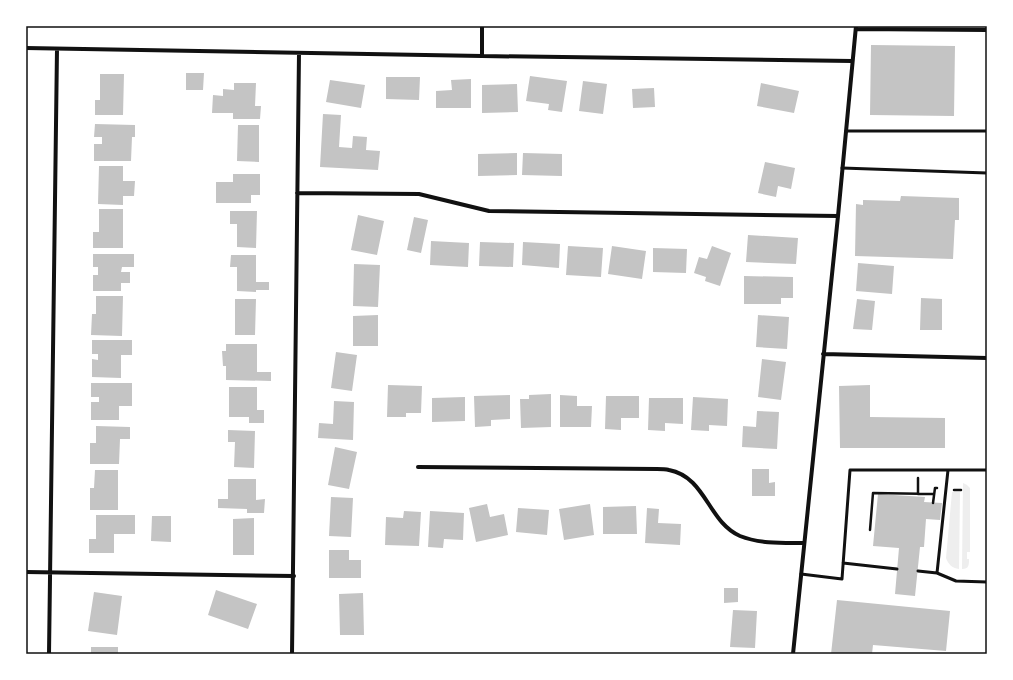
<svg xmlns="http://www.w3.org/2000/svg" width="1013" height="680" font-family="Figtree,sans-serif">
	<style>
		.green { fill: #eee }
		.building { fill: #c4c4c4 }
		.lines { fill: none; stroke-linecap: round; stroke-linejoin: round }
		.path { stroke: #111; stroke-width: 2.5 }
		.service { stroke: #111; stroke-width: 3 }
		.minor { stroke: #111; stroke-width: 4 }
		.neatline { fill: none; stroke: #111; stroke-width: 1.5 }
	</style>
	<rect width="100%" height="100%" fill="#fff"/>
	<path class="green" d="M963,483L967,485L970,488V552H967V559H969C969,565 969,569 962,569Z
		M952,492H960L959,569C952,568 948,564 946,558Z"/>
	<path class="building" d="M871,45L955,46L954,116L870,115Z
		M186,73H204L203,90H186Z
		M100,74H124L123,115H95V100H100Z
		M530,76L567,81L562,112L548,110L549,104L526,101Z
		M386,77H420L419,100L386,99Z
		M471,79V108H436V91L452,90L451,80Z
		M330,80L365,85L361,108L326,102Z
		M583,81L607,84L603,114L579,111Z
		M234,83H256L255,106H261L260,119H233V113H212L213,95L223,96V89L234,90Z
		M761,83L799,91L794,113L757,106Z
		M517,84L518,112L482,113V85Z
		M654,88L655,107L633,108L632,89Z
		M323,114L341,115L339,147L352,148L353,136L367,137L366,150L380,151L378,170L320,167Z
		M95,124L135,125V137H132L131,161H94V144H102V137H94Z
		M238,125H259V162L237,161Z
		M517,153V175L478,176V154Z
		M523,153L562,154V176L522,175Z
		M765,162L795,168L791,189L778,186L776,197L758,193Z
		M99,166H123V181H135L134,196H123V205L98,204Z
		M233,174H260V195H251V203H216V182H233Z
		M901,196L959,198V220H955L953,259L855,256L856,204L863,205V200L900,201Z
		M99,209H123V248H93V232H99Z
		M230,211H257L256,248L237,247V224H230Z
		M358,215L384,221L377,255L351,250Z
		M414,217L428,220L421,253L407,250Z
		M748,235L798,238L796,264L746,262Z
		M431,241L469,243L468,267L430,265Z
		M480,242L514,243L513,267L479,266Z
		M523,242L560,244L559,268L522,265Z
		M568,246L603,248L601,277L566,275Z
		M612,246L646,251L642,279L608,274Z
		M712,246L731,253L720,286L705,281L706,277L694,273L699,257L707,259Z
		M653,248L687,249L686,273L653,272Z
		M93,254H134V267H122L121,272H130V283H121V291H93V275H98V267H93Z
		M231,255H256V282H269V290H256V292L237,291V267H230Z
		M858,263L894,266L892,294L856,291Z
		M354,264L380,265L378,307L353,306Z
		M744,276L793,277V298H781V304H744Z
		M96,296H123L122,336L91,335L92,314H96Z
		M921,298L942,299V330H920Z
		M235,299H256L255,335H235Z
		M857,299L875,301L872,330L853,329Z
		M378,315V346H353V316Z
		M758,315L789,317L787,349L756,347Z
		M92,340H132V355H121V378L92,377V359L98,360V354H92Z
		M226,344H257V372H271V381L226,380V366H223L222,351H226Z
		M336,352L357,355L352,391L331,388Z
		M762,359L786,362L781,400L758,397Z
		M91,383H132V406H119V420H91V402H99V397H91Z
		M388,385L422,386L421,413H406V417H387Z
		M870,385V417L945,418V448H840L839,386Z
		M229,387H257V410H264V423H249V417H229Z
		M551,394V427L521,428L520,399H529V395Z
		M510,395V419L491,420V426L475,427L474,396Z
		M560,395L577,396V406H592L591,427H560Z
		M606,396H639V418H621V430L605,429Z
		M465,397V421L432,422V398Z
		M693,397L728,399L727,426L709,425V431L691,430Z
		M649,398H683V424L665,423V431L648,430Z
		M334,401L354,402L353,440L318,438L319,423L333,424Z
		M757,411L779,412L777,449L742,447L743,426L756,427Z
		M96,426L130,427V439H120L119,464H90V443H96Z
		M228,430L255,431L254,468L234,467L235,442H228Z
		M335,447L357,452L349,489L328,485Z
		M752,469H769V483L775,482V496H752Z
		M95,470H118V510H90V488H94Z
		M228,479H256V500L265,499L264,513H247V509L218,508V499H228Z
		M878,494L925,497L924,502L942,503L940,520L926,519L924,547H920L915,596L895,594L899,548L873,546Z
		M331,497L353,498L351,537L329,536Z
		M487,504L490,517L504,514L508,535L476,542L469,508Z
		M590,504L594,535L564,540L559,509Z
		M636,506L637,534H603V507Z
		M518,508L549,510L547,535L516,532Z
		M647,508L659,509L658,523L681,524L680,545L645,543Z
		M404,511L421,512L419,546L385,545L386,517L403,518Z
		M430,511L464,513L463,540L444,539L443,548L428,547Z
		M96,515H135V534H114V553H89V539H96Z
		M152,516H171V542L151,541Z
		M254,518V555H233V519Z
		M329,550H349V560H361V578H329Z
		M724,588H738V602L724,603Z
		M216,590L257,604L248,629L208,615Z
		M94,592L122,596L117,635L88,631Z
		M363,593L364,635H340L339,594Z
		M837,600L950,611L946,651L873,645L872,654H831Z
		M733,610L757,611L755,648L730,647Z
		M91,647H118V654H91Z"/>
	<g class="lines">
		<path class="path" d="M918,478V494
			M954,490H961
			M933,503L935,488H937
			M870,530L873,493L934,494"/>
		<path class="service" d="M846,131H987
			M842,168L987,173
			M843,563L897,569
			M918,571L937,573L956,581L987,582
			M937,573L948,470
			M801,574L842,579L850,470H987"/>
		<path class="minor" d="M856,29L987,30
			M26,48L482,56L852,61
			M482,56V26
			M297,193L419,194L489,211L838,216
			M823,354L987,358
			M418,467L657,469C661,469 665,469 669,470C706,477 708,522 740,536C760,544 783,543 804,543
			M26,572L294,576
			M49,654L57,49
			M292,654L299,53
			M793,654L838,216L856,26"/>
	</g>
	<rect width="1013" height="680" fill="none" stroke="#ffffff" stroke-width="54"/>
	<rect x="27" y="27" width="959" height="626" class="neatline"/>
</svg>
